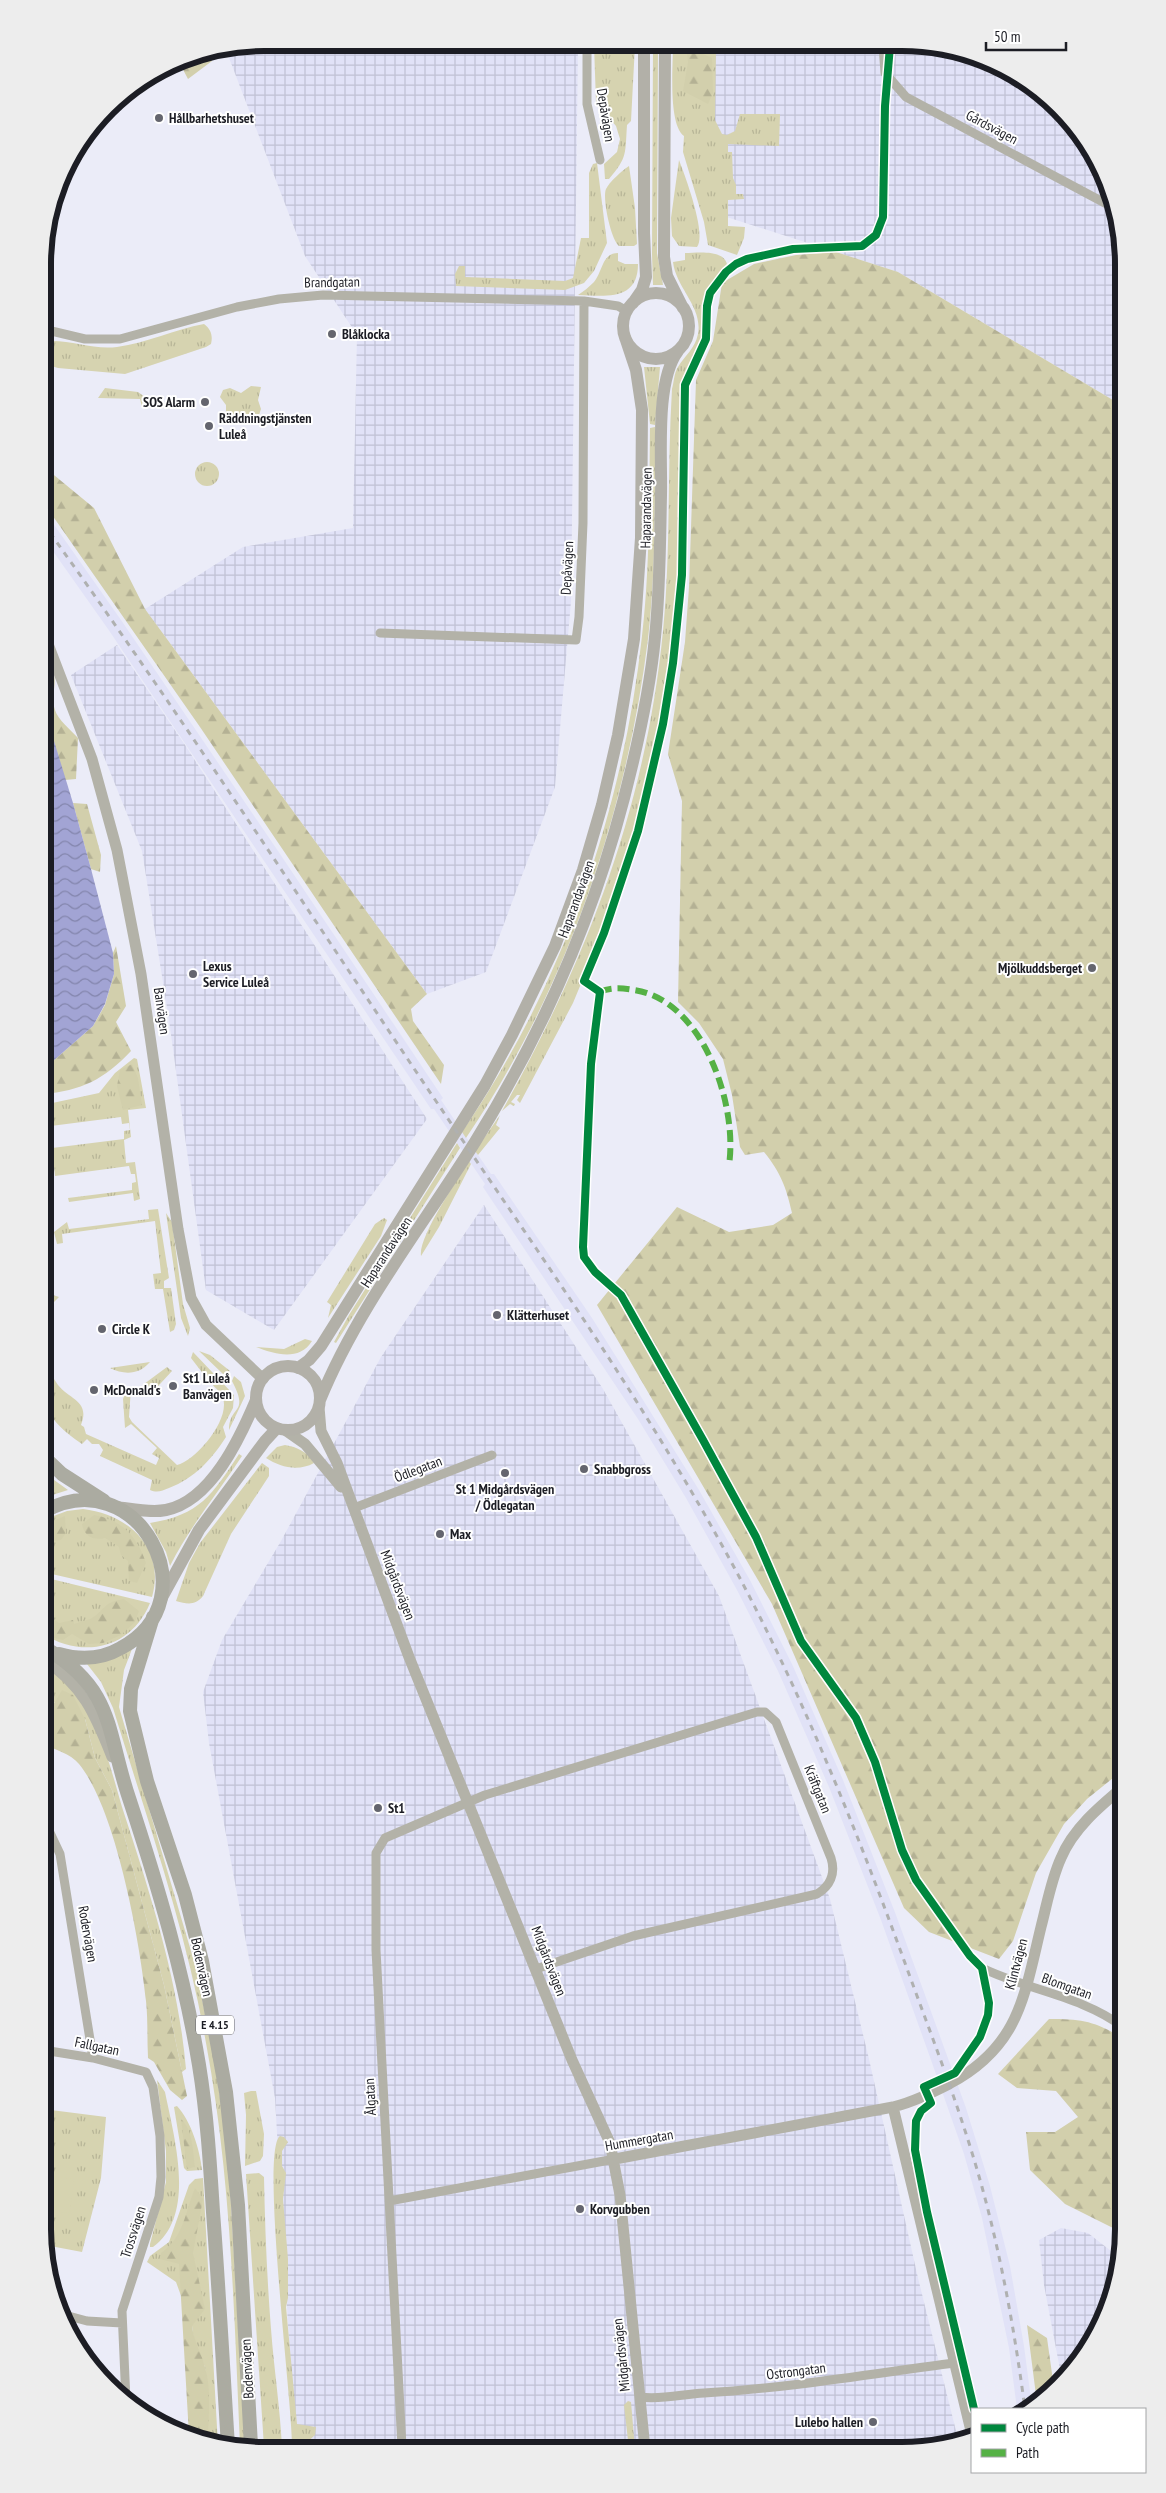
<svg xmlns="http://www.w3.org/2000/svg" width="1166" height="2493" font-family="'PT Sans Narrow',sans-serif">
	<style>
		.built { fill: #e1e2f7 }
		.industrial { fill: url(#industrial-grid) }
		.grass { fill: url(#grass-tufts) }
		.forest { fill: url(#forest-firs) }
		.pitch { fill: #d6d3b0 }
		.water { fill: url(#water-waves) }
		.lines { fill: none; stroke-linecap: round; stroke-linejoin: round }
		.minor { stroke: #b3b2a8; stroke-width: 9 }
		.tertiary { stroke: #b3b2a8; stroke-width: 11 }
		.secondary { stroke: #b2b0a8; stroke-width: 12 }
		.primary { stroke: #ababa1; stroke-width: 14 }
		.rail { stroke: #afb0b0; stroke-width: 3; stroke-dasharray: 6 6; stroke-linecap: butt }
		.quiet { stroke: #55b145; stroke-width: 6; stroke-dasharray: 12 6; stroke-linecap: butt }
		.cycleway-casing { stroke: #fff; stroke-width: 11 }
		.cycleway { stroke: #00873e; stroke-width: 8 }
		.poi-dot { fill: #64656e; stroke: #fff; stroke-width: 2 }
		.labels { text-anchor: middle; stroke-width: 4; stroke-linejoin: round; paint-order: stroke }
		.shield { fill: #fff; stroke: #606166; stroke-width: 1 }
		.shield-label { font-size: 12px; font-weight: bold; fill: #1c1d24 }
		.street-label { font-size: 14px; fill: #1c1d24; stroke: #fff }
		.poi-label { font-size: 14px; font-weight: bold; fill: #1c1d24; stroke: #fff; text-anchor: start }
		.rim { fill: none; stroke: #1c1d24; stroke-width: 6 }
	</style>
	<defs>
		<pattern id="industrial-grid" width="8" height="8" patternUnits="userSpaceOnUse" patternTransform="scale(1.25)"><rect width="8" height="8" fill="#e1e2f7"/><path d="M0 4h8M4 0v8" fill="none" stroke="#c0c1d4"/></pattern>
		<pattern id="grass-tufts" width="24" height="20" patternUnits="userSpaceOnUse" patternTransform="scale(1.25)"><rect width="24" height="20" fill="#d6d3b0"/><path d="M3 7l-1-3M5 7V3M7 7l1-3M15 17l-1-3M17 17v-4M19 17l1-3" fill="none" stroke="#b7b597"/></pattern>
		<pattern id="forest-firs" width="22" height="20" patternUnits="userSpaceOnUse" patternTransform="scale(1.25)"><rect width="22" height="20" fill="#d2cfac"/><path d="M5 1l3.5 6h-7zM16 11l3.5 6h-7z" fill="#b4b194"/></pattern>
		<pattern id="water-waves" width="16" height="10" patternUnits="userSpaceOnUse" patternTransform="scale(1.25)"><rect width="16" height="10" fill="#a2a4d4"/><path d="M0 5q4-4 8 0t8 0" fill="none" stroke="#8385ac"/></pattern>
	</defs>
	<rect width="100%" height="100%" fill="#ebecf8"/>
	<path class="built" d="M43,509L121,620L278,851L443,1098L441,1100L491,1174H494L592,1318L699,1490L751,1582L792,1664L843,1780L896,1915L966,2108L990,2186L1010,2266L1024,2346L1032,2407L1029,2409H1017L1009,2348L982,2218L964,2154L931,2060L881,1920L829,1787L778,1671L737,1590L686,1498L638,1419L483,1187L485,1184L434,1109H431L108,629L43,537Z"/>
	<path class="industrial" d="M264,43L578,44L571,601L555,787L486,972L427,994L145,609L243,547L353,528L357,335L305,256L226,50Z
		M711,45L945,47L1000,65L1048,98L1094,153L1116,206L1123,264V406L898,272L708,211Z
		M117,645L185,745L427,1119L274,1330L206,1290L169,1020L142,851L71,675Z
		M484,1205L603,1389L719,1596L830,1899L869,2059L918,2278L959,2443L902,2450L295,2447L275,2098L209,1743L203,1692L222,1640L281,1541L381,1357Z
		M1061,2228L1088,2233L1120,2258L1107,2314L1069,2375L1062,2380L1044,2285L1039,2240Z"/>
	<path class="grass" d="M594,45H635L631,121L627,125C625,153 628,157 609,179H605L604,164L617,152L620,139L616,126L596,102Z
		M653,45H658L657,253L663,285H653L652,254Z
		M673,45H716L715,120L722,134L727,135L735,131L740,114H780L779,146L728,144V152H732L733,178L736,185V194H743L744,199L728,200V226L745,227L744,238L737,255L708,245L704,222L683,152L684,136C668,124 673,66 673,45Z
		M679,160C685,176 707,234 697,247L679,246L672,236L671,218Z
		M597,163L607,243L594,271L584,283L565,290L456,286L455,274L459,266H465V277L565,281L573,278L581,238H589V173L593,164Z
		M629,166L635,208L637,244L634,246H619C611,240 602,198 606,189C610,181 622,171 629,166Z
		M618,253V261L625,264H638C638,301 606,296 578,295C584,291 589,287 594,282C603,271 602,253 618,253Z
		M685,253C697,253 723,249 727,264L707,292L703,340L683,382L679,569L672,657L652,768L638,821L622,874L590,962L573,1003L520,1103L517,1100L520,1095H517L511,1102L515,1104L514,1106L510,1104L502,1111C587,959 646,806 663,631C671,550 667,470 672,389C674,382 674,373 678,367C685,355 695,349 698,334C703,307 676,288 673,262L685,260Z
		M204,324C211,329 213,336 211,344L206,347L125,374L58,368L48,365L43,360V347L52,341C74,341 95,350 117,347C147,343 175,329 204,324Z
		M644,367H660L655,425L650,424Z
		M251,386L261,387L258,400L261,409L259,415L251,416L242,414L232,421L226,420V405L220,397L223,390L230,388L241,393Z
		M105,388L138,392L145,397L146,407H142L140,399L98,398Z
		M655,427C655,498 656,569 648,639C626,815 566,990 466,1138L462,1132C562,987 623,811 642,636C650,567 649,498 650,428Z
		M195 474a12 12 0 1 1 24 0a12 12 0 1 1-24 0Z
		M134,1058L137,1059L146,1108L128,1110L131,1137L124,1140L126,1163L135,1162L140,1199L134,1201L133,1193L69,1202L68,1198L132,1190V1183L136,1182L135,1174H131L129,1166L55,1176L52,1148L124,1139V1131L130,1130L129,1123L122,1124L121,1117L43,1127V1105L99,1093L115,1073Z
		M500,1115L496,1125L500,1128L478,1155L475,1151Z
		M457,1143L460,1148L336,1343L334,1342L349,1315Z
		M469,1161L471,1164L439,1227L421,1256C418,1237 458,1179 469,1161Z
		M158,1209L169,1278L164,1281V1288H171L176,1324L174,1330L170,1332L163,1289H155L153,1274L161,1273L155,1221L62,1234L63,1243L57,1244L54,1232L67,1222L69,1229L149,1219L148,1210Z
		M166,1213L172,1222L183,1304L190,1328L188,1336L181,1318Z
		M384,1218L387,1220L381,1236L328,1318L331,1305L327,1302L375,1224Z
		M51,1234L54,1250L46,1252L53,1295L59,1297L54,1302L48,1297C46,1279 35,1248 51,1234Z
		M305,1339L312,1341C299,1362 274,1354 256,1347L284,1349Z
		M199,1351L210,1355L230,1371L223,1374Z
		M193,1352L234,1395L233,1408L223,1427L226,1437C211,1460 195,1478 169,1488C162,1491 157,1493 150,1490L152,1480L100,1456L103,1450L99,1444H92L87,1439L82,1444C42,1417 43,1403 43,1358C48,1365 51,1375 56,1382C67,1400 91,1399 81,1425L84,1427L86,1434L156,1465L159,1458L152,1454L157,1448L131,1424L125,1428L123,1399L127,1389L131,1388L129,1417L132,1422L177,1465C196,1461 233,1417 222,1396C220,1391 213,1386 209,1381L211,1378L204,1375L191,1358Z
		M150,1362C139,1375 124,1375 110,1368Z
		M167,1367L172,1371L149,1396L143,1390L144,1384Z
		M234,1376L241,1382L245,1396L229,1430C229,1405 250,1415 232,1381Z
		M285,1445C297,1447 308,1452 314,1463C298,1472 280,1467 266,1458L277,1447Z
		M239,1454L242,1456C218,1493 190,1526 170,1566L166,1552L150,1523C200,1515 212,1495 239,1454Z
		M262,1463L269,1468V1476L231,1534L203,1596C195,1606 187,1604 176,1601L189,1563L200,1543Z
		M43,1472L68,1490L43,1498Z
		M83,1509C128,1514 166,1548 152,1597L43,1572V1520L67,1511Z
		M43,1577L150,1603C131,1649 83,1659 43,1634Z
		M132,1649L124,1670L119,1707L196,1968L216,2070L228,2153L245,2446H240C234,2312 231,2176 206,2043C186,1929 147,1819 113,1708L101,1682L87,1664L116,1657Z
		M43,1664C58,1675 73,1688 84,1703C101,1729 113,1776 122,1807C150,1893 178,1978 186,2069L182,2072L164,1985L112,1790L95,1758L85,1719L55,1702L43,1716Z
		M157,2080L165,2092C174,2137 197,2215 153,2247H150V2244L166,2182V2151Z
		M251,2091H256L264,2134L263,2156L260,2161L245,2166L246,2115L244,2093Z
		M177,2106C191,2121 200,2150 202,2170L187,2171L184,2168L174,2107Z
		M43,2109L106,2117L101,2178L82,2252L45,2245L43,2229Z
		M280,2136L284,2137L288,2142L282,2151V2166L286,2173L283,2199L288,2259V2298L286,2307L297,2424L316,2427L315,2435L302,2447H292C293,2407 260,2150 280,2136Z
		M259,2173L264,2177C265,2228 267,2279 271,2329C274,2369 280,2407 282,2447H264L246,2174Z
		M203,2178L218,2445L208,2442V2397L205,2367L194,2341L192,2326L176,2282L147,2262L150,2256L169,2242L189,2185L195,2179Z
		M628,2401L631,2402L635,2449H629L624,2405Z"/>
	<path class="forest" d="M686,45H700L701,53L712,58L713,93L708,104L683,91L688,62Z
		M211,53L212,61L188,79L178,60Z
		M836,252L898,272L1123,406V1770L1087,1799L1064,1824L1036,1873L1013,1941L999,1959L929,1932L904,1908L772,1604L597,1305L677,1207L729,1232L773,1225L792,1213C786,1187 781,1173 764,1152L745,1155L740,1147L732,1095L723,1059L699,1023L678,1002L682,801L668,754L685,642L689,587L696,380L713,341L722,283L754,264L796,255Z
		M43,466L94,508L145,609L427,994L411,1009L413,1021L444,1065L441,1084L200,727L43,502Z
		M43,659C65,678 48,690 55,710C58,720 71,730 78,738L76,779L65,780L43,705Z
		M73,803L87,804L101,855L100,872L91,869Z
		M116,946L126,1006L116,1022L131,1051C105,1079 81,1091 43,1094V1062L53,1061L93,1026L105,1005L114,974L113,953Z
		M132,1064L138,1078L142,1105L123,1110L117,1086L120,1070Z
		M94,1515C122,1520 137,1536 146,1563L137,1583L129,1581L128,1561L121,1555L119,1547L105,1538C93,1541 84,1536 82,1524Z
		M65,1516L66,1533L61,1540L53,1541L47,1548L43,1547V1525Z
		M124,1599L139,1611L135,1622L121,1635L103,1643L89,1644L72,1634L63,1640L51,1637L43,1631V1611L59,1623L73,1620L74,1624C79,1622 85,1621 90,1619C105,1611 102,1602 124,1599Z
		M62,1690L73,1695L85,1719L95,1758L112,1790L164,1985L187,2096L182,2100L170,2090L154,2062L148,2058C147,2039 148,2019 146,2001C140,1942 116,1809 79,1764C71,1754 54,1749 43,1744V1716L55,1702Z
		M1049,2019C1082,2019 1094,2021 1123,2038V2233L1065,2204L1030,2170L1026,2132H1055L1078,2117L1056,2091L1017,2088L998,2074Z
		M181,2119C193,2130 193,2152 195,2167L187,2169Z
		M195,2188L203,2199L193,2253L205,2309L192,2326C194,2342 201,2352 205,2367C212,2390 208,2418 208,2442L189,2435L179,2264L160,2259L161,2253C184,2237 185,2212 195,2188Z
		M1027,2325L1047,2338L1054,2388L1037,2403Z"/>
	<path class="pitch" d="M43,2175L74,2179L70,2213L43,2210Z"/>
	<path class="water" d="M43,705L73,803L91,869L113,953L114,974L105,1004L93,1026L53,1061L43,1062Z"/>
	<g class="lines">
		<path class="minor" d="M587,44V104L600,160
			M883,46L885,73L906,97L1116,209
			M43,329L85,339H120L237,307L279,299L323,295L584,301L618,306L627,311
			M380,633L576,640L579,617L583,523L584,301
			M354,1508L492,1455
			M43,1818L60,1854L93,2058
			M982,1968C1027,1990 1082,1996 1123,2027
			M43,2050L93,2058L146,2072L153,2087L160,2136L161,2177L159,2197L122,2311L126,2401
			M389,2201L615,2159
			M61,2314L87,2321L122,2323
			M640,2397C662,2400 683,2394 704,2393C788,2388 871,2374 954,2363
			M402,2447L376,1950V1853L385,1838L485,1795L757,1712H765L776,1722L831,1858C836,1874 830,1886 817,1894L633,1936L536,1969"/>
		<path class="tertiary" d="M43,631L92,759L117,850L141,974L178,1229L191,1298L206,1325L263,1379
			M319,1407L321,1431L337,1463L409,1657L572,2060L610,2143L620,2195L645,2449
			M285,1430L305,1444L341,1487
			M43,1659C83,1685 95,1714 112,1757
			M893,2107L972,2435
			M615,2159L893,2107C913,2102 931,2093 949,2084C1019,2047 1024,1997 1041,1927C1047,1904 1051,1880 1061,1858C1073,1829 1099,1807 1123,1787"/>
		<path class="secondary" d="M665,45L664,257L667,276L683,308
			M623 326a33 33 0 1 1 66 0a33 33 0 1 1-66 0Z
			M633,303L642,290L646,277L644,233V45
			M256 1398a32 32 0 1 1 64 0a32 32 0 1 1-64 0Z
			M298,1368L309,1360L321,1346L485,1085L512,1035L555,946L583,870L602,805L618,735L634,639L641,538L642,410L636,370L625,337
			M320,1400C358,1307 422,1227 475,1142C547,1026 601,899 632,766C642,724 651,680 655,637C660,591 660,542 661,495C662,457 655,381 678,351
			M116,1507C133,1509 150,1513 166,1510C211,1501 240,1438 256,1400
			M160,1601L199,1530L265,1441L277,1428"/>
		<path class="primary" d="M43,1456L62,1474L104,1501
			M43,1512C137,1459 213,1599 121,1648C102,1659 80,1660 59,1654
			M153,1617L131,1689L130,1711L147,1781L185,1895L202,1961L226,2092L238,2205L251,2446
			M47,1649C115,1691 106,1730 129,1798C158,1886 184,1974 199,2065C207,2114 210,2163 213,2212C219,2290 223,2368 228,2446"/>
		<path class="rail" d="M43,523C171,701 291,885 413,1067C517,1222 627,1375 718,1538C792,1670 849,1810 901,1952C929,2030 960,2107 982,2187C1002,2260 1015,2334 1025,2409"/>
		<path class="quiet" d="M600,992C611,987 622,988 634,990C703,1000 738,1105 729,1165"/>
		<g class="cycleway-casing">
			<path id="cycleway" d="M890,46L885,106L883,217L876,235L862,246L793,249L747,259L736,264L726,272L710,293L707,306L706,339L685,385L682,575L673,663L663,724L638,831L604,933L584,981L600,992L591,1064L583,1247L584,1257L595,1272L621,1295L703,1440L756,1537L801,1641L856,1718L875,1762L902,1850L916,1880L970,1956L982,1968L989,2003L988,2015L980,2037L955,2073L924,2087L931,2103L921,2111L916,2121L915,2150L927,2212L974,2409"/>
		</g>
		<use href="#cycleway" class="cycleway"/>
	</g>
	<g class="poi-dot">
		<circle cx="159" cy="118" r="5"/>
		<circle cx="332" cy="334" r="5"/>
		<circle cx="205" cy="402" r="5"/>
		<circle cx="209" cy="426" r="5"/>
		<circle cx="1092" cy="968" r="5"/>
		<circle cx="193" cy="974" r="5"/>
		<circle cx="497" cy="1315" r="5"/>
		<circle cx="102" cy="1329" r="5"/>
		<circle cx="173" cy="1386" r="5"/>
		<circle cx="94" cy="1390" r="5"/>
		<circle cx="584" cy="1469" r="5"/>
		<circle cx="505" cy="1473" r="5"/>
		<circle cx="440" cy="1534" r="5"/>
		<circle cx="378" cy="1808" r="5"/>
		<circle cx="580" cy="2209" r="5"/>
		<circle cx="873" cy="2422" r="5"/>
	</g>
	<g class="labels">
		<rect class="shield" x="196" y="2015.5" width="38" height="19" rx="4"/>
		<g class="shield-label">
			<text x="215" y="2029">E 4.15</text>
		</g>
		<g class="street-label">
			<text transform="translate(606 115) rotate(81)" y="5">Depåvägen</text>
			<text transform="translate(992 127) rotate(28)" y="5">Gårdsvägen</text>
			<text transform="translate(332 282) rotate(-1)" y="5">Brandgatan</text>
			<text transform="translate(646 508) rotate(-89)" y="5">Haparandavägen</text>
			<text transform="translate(567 568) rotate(-87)" y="5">Depåvägen</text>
			<text transform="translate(576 899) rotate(-70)" y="5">Haparandavägen</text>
			<text transform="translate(162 1011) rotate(82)" y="5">Banvägen</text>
			<text transform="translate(386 1252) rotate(-57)" y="5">Haparandavägen</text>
			<text transform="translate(418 1469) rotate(-21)" y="5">Ödlegatan</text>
			<text transform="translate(398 1585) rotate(69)" y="5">Midgårdsvägen</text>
			<text transform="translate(818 1789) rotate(68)" y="5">Kräftgatan</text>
			<text transform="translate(88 1934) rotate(80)" y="5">Rodervägen</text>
			<text transform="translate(549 1961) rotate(69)" y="5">Midgårdsvägen</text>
			<text transform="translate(1016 1964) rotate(-75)" y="5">Klintvägen</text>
			<text transform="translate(202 1967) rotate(78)" y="5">Bodenvägen</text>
			<text transform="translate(1067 1986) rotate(20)" y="5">Blomgatan</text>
			<text transform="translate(97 2046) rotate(12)" y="5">Fallgatan</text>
			<text transform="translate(370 2097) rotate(-93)" y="5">Ålgatan</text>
			<text transform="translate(639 2140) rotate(-10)" y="5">Hummergatan</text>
			<text transform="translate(133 2232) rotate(-72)" y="5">Trossvägen</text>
			<text transform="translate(621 2355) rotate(-96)" y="5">Midgårdsvägen</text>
			<text transform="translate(247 2369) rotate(-93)" y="5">Bodenvägen</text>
			<text transform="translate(796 2371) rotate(-7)" y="5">Ostrongatan</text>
		</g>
		<g class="poi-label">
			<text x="169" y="123">Hållbarhetshuset</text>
			<text x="342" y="339">Blåklocka</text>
			<text x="195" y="407" text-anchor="end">SOS Alarm</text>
			<text x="219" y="423">Räddningstjänsten<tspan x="219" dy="16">Luleå</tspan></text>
			<text x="203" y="971">Lexus<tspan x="203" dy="16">Service Luleå</tspan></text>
			<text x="1082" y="973" text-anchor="end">Mjölkuddsberget</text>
			<text x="507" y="1320">Klätterhuset</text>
			<text x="112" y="1334">Circle K</text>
			<text x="183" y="1383">St1 Luleå<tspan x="183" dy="16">Banvägen</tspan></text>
			<text x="104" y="1395">McDonald's</text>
			<text x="594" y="1474">Snabbgross</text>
			<text x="505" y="1494" text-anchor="middle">St 1 Midgårdsvägen<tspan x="505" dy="16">/ Ödlegatan</tspan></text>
			<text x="450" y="1539">Max</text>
			<text x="388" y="1813">St1</text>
			<text x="590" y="2214">Korvgubben</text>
			<text x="863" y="2427" text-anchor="end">Lulebo hallen</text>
		</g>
	</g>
	<path d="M0 0H1166V2493H0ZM264 51H902A213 213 0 0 1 1115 264V2229A213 213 0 0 1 902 2442H264A213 213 0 0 1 51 2229V264A213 213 0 0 1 264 51Z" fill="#ededed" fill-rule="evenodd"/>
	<path class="rim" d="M264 51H902A213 213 0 0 1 1115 264V2229A213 213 0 0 1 902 2442H264A213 213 0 0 1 51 2229V264A213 213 0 0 1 264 51Z"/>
	<rect x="971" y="2408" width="175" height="65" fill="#ffffff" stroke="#a4a5a7"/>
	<rect x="981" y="2424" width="25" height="8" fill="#00873e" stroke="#a4a5a7"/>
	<text x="1016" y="2433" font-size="15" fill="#1c1d24">Cycle path</text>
	<rect x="981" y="2449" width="25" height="8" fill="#55b145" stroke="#a4a5a7"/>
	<text x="1016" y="2458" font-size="15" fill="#1c1d24">Path</text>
	<path d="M986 42v8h80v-8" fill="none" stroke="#1c1d24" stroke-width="2.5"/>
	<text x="994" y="42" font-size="15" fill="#1c1d24" stroke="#ffffff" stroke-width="4" paint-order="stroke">50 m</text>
</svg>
